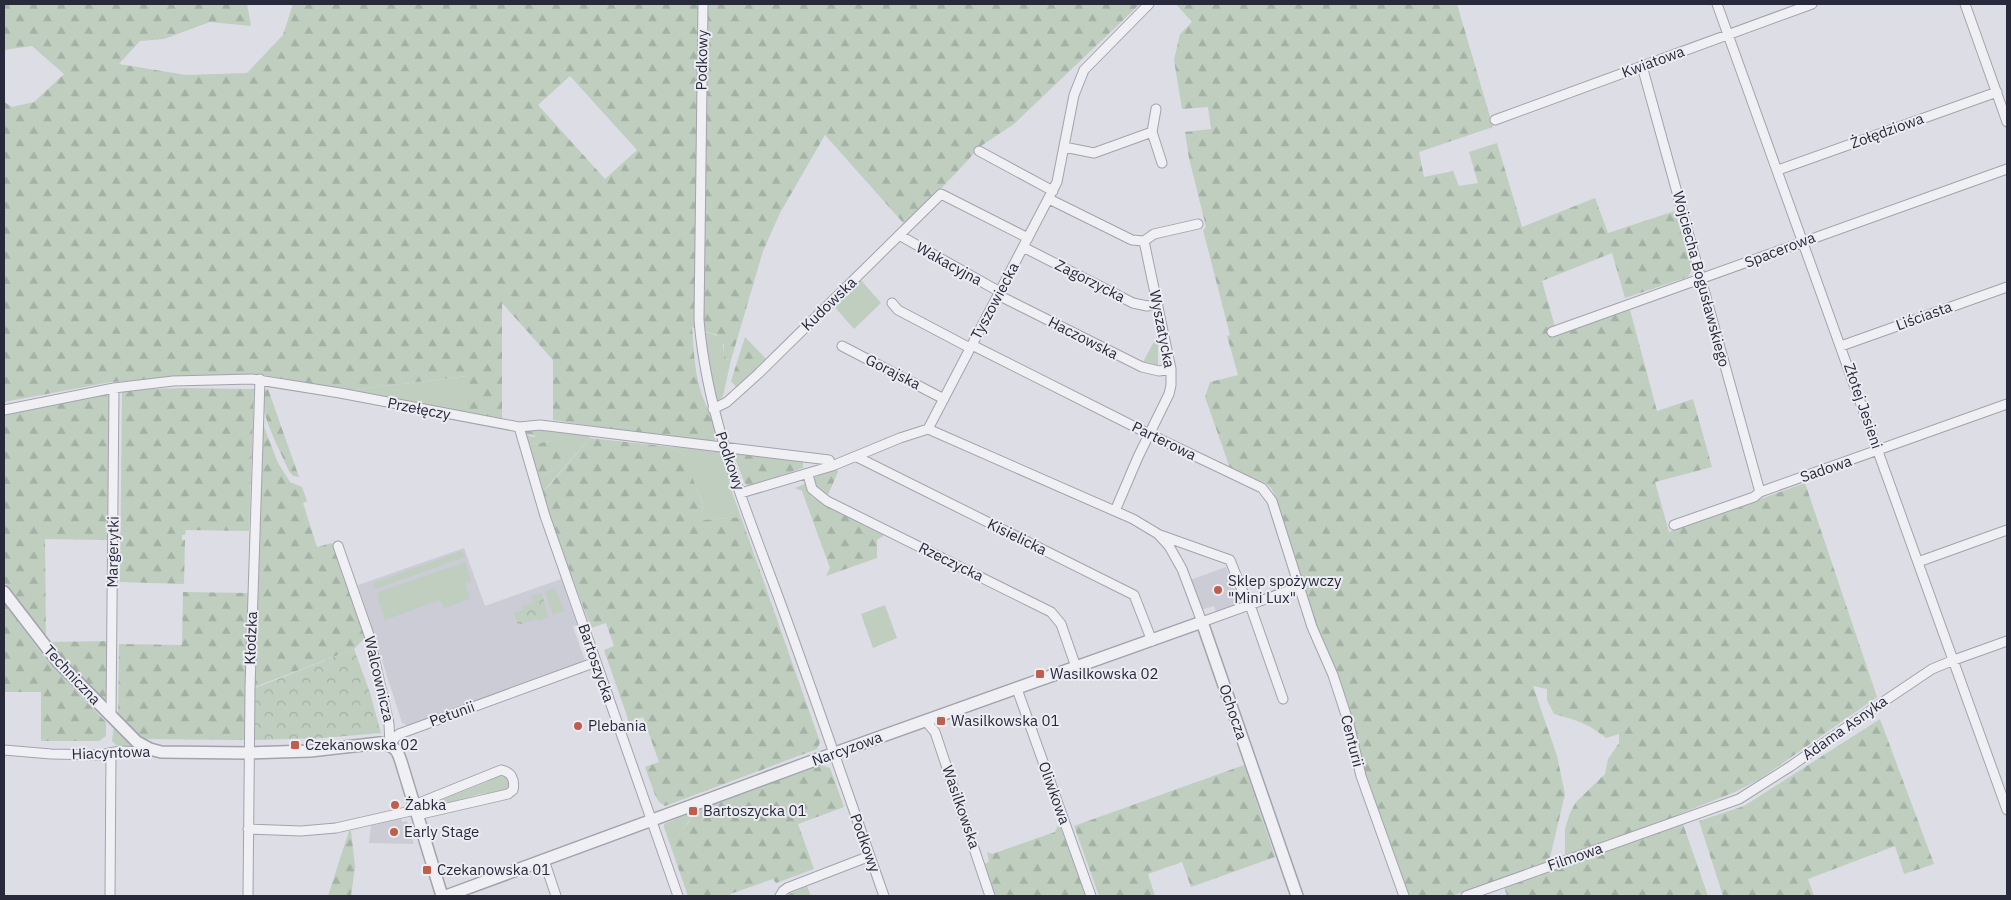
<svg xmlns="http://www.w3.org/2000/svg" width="2011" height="900" font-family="'IBM Plex Sans',sans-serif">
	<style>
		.built { fill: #cbccd6 }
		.green { fill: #bfcebf }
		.forest { fill: url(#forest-firs); fill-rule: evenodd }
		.park { fill: url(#park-crowns) }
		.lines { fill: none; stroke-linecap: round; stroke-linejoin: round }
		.minor-casing { stroke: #a3a3ae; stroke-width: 11 }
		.tertiary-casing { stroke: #a3a3ae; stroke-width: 14 }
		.minor { stroke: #efeff4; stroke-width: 9 }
		.tertiary { stroke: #efeff4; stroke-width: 11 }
		.poi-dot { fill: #c05e4c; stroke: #ececf3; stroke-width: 2 }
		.labels { text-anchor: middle; stroke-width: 4; stroke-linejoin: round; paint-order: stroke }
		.street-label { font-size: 15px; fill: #28293a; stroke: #ececf3 }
		.poi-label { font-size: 15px; fill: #28293a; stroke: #ececf3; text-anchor: start }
	</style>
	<defs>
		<pattern id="forest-firs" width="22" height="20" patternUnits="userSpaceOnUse" patternTransform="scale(1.25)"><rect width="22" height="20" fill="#bfcebf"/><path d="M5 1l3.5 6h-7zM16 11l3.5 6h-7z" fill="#a4b1a5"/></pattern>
		<pattern id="park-crowns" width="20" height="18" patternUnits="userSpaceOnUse" patternTransform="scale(1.25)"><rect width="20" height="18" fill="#bfcebf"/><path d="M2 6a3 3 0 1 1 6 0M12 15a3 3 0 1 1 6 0" fill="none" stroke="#a4b1a5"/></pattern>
	</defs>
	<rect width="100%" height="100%" fill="#dddde5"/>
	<path class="built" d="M464,548L485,606L561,579L577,625L573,627L585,660L583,663L409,726L402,723L358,585Z
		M1226,567L1240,603L1216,612L1214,606L1200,610L1190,580Z
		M401,818L402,822L407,821L414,844L369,843L371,826Z"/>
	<path class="green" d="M860,279L881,303L854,329L833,305Z
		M705,332C723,336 724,341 724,359L731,360L723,396L718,401H716L708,363Z
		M1158,334V369L1142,364Z
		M468,376L465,412L344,391Z
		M549,429L590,434V438L547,487L540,491L538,478L557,468L564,461L549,441L527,445L526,434L532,437L546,435Z
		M672,447L712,449L723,452L733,482L729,484L741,517L702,520L703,503L687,466L683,454Z
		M462,551L465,557L375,589L373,583Z
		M465,562L471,581L465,583L470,599L444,608L440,600L385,620L376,593Z
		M555,588L564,611L553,615L545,592Z
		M885,605L897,638L873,648L861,614Z
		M114,725L134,745L133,748H123V745H116L112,741Z
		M499,774L507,775L511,784L508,791L480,794L441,805L437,803L441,800L487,782L489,778Z
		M697,810C687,826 677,831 672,850L664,827V824Z"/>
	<path class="forest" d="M4,4H247L251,26L210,22L164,39L140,41L119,64L186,75L247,73L283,35L293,4H1140L1014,124L981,146L906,226L825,135L780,213L763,251L731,360L724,359V344L719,341L717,335L692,327C694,348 694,369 700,389C705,407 718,423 715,441L659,436L553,420V360L502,303V419L465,412L467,376L344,391L264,375L111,382L4,402V102L12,107L34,102L64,74L32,46L4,50ZM570,76L637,150L605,179L538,105Z
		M1176,4H1457L1493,127L1419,152L1424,177L1453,171L1459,186L1478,183L1469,152L1497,143L1522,227L1595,198L1608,233L1675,211L1692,269L1688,277L1625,298L1612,253L1542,281L1557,334L1630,310L1657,411L1693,399L1712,467L1655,482L1669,532L1805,483L1877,697L1760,779L1735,792L1677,815V817L1565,856V829L1570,813L1576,802L1605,774L1608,759L1619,743V734L1606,738C1588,723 1576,720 1554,714L1547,700V689L1533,686L1557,756L1565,794L1549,862L1452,896H1407L1308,609L1304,588L1276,498L1271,488L1265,483L1230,468L1205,397L1210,382L1238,375L1227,336L1230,335L1203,230L1206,227L1189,158L1185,132L1211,129L1208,107L1182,109L1174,60L1180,34L1192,22Z
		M745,337L768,361L738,389L731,381Z
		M184,388L254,389L249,531L186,530L185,535H182V540H185L184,584L120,582L122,390Z
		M268,389L299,477L293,476L289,471C281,452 257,410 264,391Z
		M111,392V540L45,539L46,642L109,641L107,704L46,642L4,582V414Z
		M261,419L278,463L290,482L302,487L307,501L303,503L317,547L332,543L365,638L354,649L255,687Z
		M524,429H549L547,435L540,437L526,434Z
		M590,438L672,447L683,454L703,504L702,520L741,517L820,742L817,749L665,806L659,802L655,795L645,767L659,762L643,717L629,722L604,650L614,646L606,623L591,628L540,491L548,487Z
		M556,440L561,443L564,461L557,468L538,478L527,445Z
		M732,450L803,461V468L749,486L745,484Z
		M837,469L838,472L827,497L818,492L812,480L813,478Z
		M807,483L812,497L884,532L883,536L877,540V558L826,576L830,568L802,491L795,488Z
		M183,592L248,593L244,740L143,739L118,717L119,644L182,645Z
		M4,603L49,663L106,722V736L99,741H41V692H4Z
		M1880,719L1934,864L1904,874L1895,846L1808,879L1814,896H1723L1699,821L1744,806Z
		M822,765L830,768L844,807L798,824L814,869L776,883L773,879L730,894L731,896H688L672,850L675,837L689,822L697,810Z
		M1244,765L1275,857L1191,887L1182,862L1148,874L1155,896H1099L1074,826Z
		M1059,823L1086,896H995L984,864L989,862L987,852L992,854L1055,832Z
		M1683,824L1708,896H1507L1504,887Z
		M349,831H351L355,867L351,896H328Z
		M807,886L811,896H790L789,894Z"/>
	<path class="park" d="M542,593L548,617L539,621L538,619L518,625L514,613L523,610L522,606L533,602L531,596Z
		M354,649L370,693L381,733L322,738L254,740L255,688Z"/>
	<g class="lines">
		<g class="minor-casing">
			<path id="minor" d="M703,4L699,320C707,420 748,514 782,607C817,703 850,800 884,896
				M1717,4L2007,810
				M1965,4L2007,122
				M1642,66L1760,492
				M1156,109L1152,132L1162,163
				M1495,120L1812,4
				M1064,147L1094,153L1152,132
				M979,151L1053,191
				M1778,170L1997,92
				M1049,199L1132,240L1144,241L1171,369V385L1169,394L1138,457L1115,511
				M899,235L1000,292
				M1144,241L1154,234L1198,224
				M1023,247L1133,303L1147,306L1158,304
				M998,295L1142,367L1159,371L1171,369
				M892,303L898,310L970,348
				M1552,332L2007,169
				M972,345L1149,434L1262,488L1272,501L1312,627L1333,675L1349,724L1361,776L1404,896
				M842,346L944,399
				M1841,346L2007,287
				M713,409L727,402L758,374L941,194L1028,238
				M4,410L114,388L173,381L252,379L340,393L519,427L540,425L829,460L832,466
				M519,427L545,516L678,896
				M928,429L1133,519L1158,534L1169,546L1182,569L1202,622L1299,587
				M857,457L1134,595L1152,641
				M808,475L812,489L827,501L1051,612L1061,624L1076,667
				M741,493L832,466L900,438L928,429L1057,182L1074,95L1084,70L1149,4
				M1674,525L1754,497L1760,492L2007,404
				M1160,535L1230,560L1248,605
				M338,546L369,635L389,724L390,745
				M1918,562L2007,530
				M1250,605L1283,699
				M1017,689L1091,896
				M111,716L114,388
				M927,720L929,725L935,732L990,896
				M390,745L394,739L399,734L596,662
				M4,750L51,754L100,755L120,751L143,752L150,749
				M414,805L501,770C512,772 515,780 513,790L508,794L417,815
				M248,829L301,831L336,828L415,810
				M544,860L556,896
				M110,896L111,753
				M248,896L250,688L260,379
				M780,896L783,891L787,888L870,856
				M1466,896L1739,799L1791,766L1880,704L1932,669L1954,660L2007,641"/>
		</g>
		<g class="tertiary-casing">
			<path id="tertiary" d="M4,592L57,661L137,742L150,749L161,752L248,753L310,751L380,743C398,746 398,752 403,768L442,896
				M446,896L807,763L1202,622L1297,896"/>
		</g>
		<use href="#minor" class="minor"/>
		<use href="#tertiary" class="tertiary"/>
	</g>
	<g class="poi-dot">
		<circle cx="1218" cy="590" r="5"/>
		<rect x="1035" y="669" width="10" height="10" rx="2.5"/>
		<rect x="936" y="716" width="10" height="10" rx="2.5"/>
		<circle cx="578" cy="726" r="5"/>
		<rect x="290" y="740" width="10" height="10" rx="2.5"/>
		<circle cx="395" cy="805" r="5"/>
		<rect x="688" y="806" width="10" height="10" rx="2.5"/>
		<circle cx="394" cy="832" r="5"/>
		<rect x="422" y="865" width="10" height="10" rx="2.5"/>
	</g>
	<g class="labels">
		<g class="street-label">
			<text transform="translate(702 60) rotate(-89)" y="5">Podkowy</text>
			<text transform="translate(1653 62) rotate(-20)" y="5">Kwiatowa</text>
			<text transform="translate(1887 131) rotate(-20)" y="5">Żołędziowa</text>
			<text transform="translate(1780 250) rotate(-21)" y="5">Spacerowa</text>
			<text transform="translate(949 264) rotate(29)" y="5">Wakacyjna</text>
			<text transform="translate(1701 279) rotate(75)" y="5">Wojciecha Bogusławskiego</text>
			<text transform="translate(1090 281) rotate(27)" y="5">Zagorzycka</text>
			<text transform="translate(995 301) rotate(-62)" y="5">Tyszowiecka</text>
			<text transform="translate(829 304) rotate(-44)" y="5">Kudowska</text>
			<text transform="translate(1924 316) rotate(-20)" y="5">Liściasta</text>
			<text transform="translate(1162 329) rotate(79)" y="5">Wyszatycka</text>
			<text transform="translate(1083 338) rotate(27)" y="5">Haczowska</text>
			<text transform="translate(893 372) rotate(27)" y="5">Gorajska</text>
			<text transform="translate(1863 406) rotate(71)" y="5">Złotej Jesieni</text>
			<text transform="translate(419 409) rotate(11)" y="5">Przełęczy</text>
			<text transform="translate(1164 441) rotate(26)" y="5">Parterowa</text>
			<text transform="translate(730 461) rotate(71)" y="5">Podkowy</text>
			<text transform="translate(1826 469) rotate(-19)" y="5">Sadowa</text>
			<text transform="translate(1017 537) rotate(26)" y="5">Kisielicka</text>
			<text transform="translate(113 552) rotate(-89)" y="5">Margerytki</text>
			<text transform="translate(951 562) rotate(26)" y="5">Rzeczycka</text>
			<text transform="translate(251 638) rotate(-88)" y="5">Kłodzka</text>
			<text transform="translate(596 663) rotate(71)" y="5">Bartoszycka</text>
			<text transform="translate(72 675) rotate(47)" y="5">Techniczna</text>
			<text transform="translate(379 679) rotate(77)" y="5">Walcownicza</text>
			<text transform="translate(1233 712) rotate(71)" y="5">Ochocza</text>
			<text transform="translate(452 714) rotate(-20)" y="5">Petunii</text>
			<text transform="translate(1845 728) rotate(-35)" y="5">Adama Asnyka</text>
			<text transform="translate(1352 741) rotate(76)" y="5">Centurii</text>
			<text transform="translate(847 749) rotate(-20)" y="5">Narcyzowa</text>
			<text transform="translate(111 753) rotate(-2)" y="5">Hiacyntowa</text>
			<text transform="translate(1054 793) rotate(70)" y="5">Oliwkowa</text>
			<text transform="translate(961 807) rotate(71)" y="5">Wasilkowska</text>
			<text transform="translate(865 843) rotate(70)" y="5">Podkowy</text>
			<text transform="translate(1575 857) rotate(-19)" y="5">Filmowa</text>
		</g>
		<g class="poi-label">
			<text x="1228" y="586">Sklep spożywczy<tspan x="1228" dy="17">"Mini Lux"</tspan></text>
			<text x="1050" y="679">Wasilkowska 02</text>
			<text x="951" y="726">Wasilkowska 01</text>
			<text x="588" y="731">Plebania</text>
			<text x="305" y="750">Czekanowska 02</text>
			<text x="405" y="810">Żabka</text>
			<text x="703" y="816">Bartoszycka 01</text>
			<text x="404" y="837">Early Stage</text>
			<text x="437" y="875">Czekanowska 01</text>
		</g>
	</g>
	<rect width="2011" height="900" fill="none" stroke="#28293a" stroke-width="10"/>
</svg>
